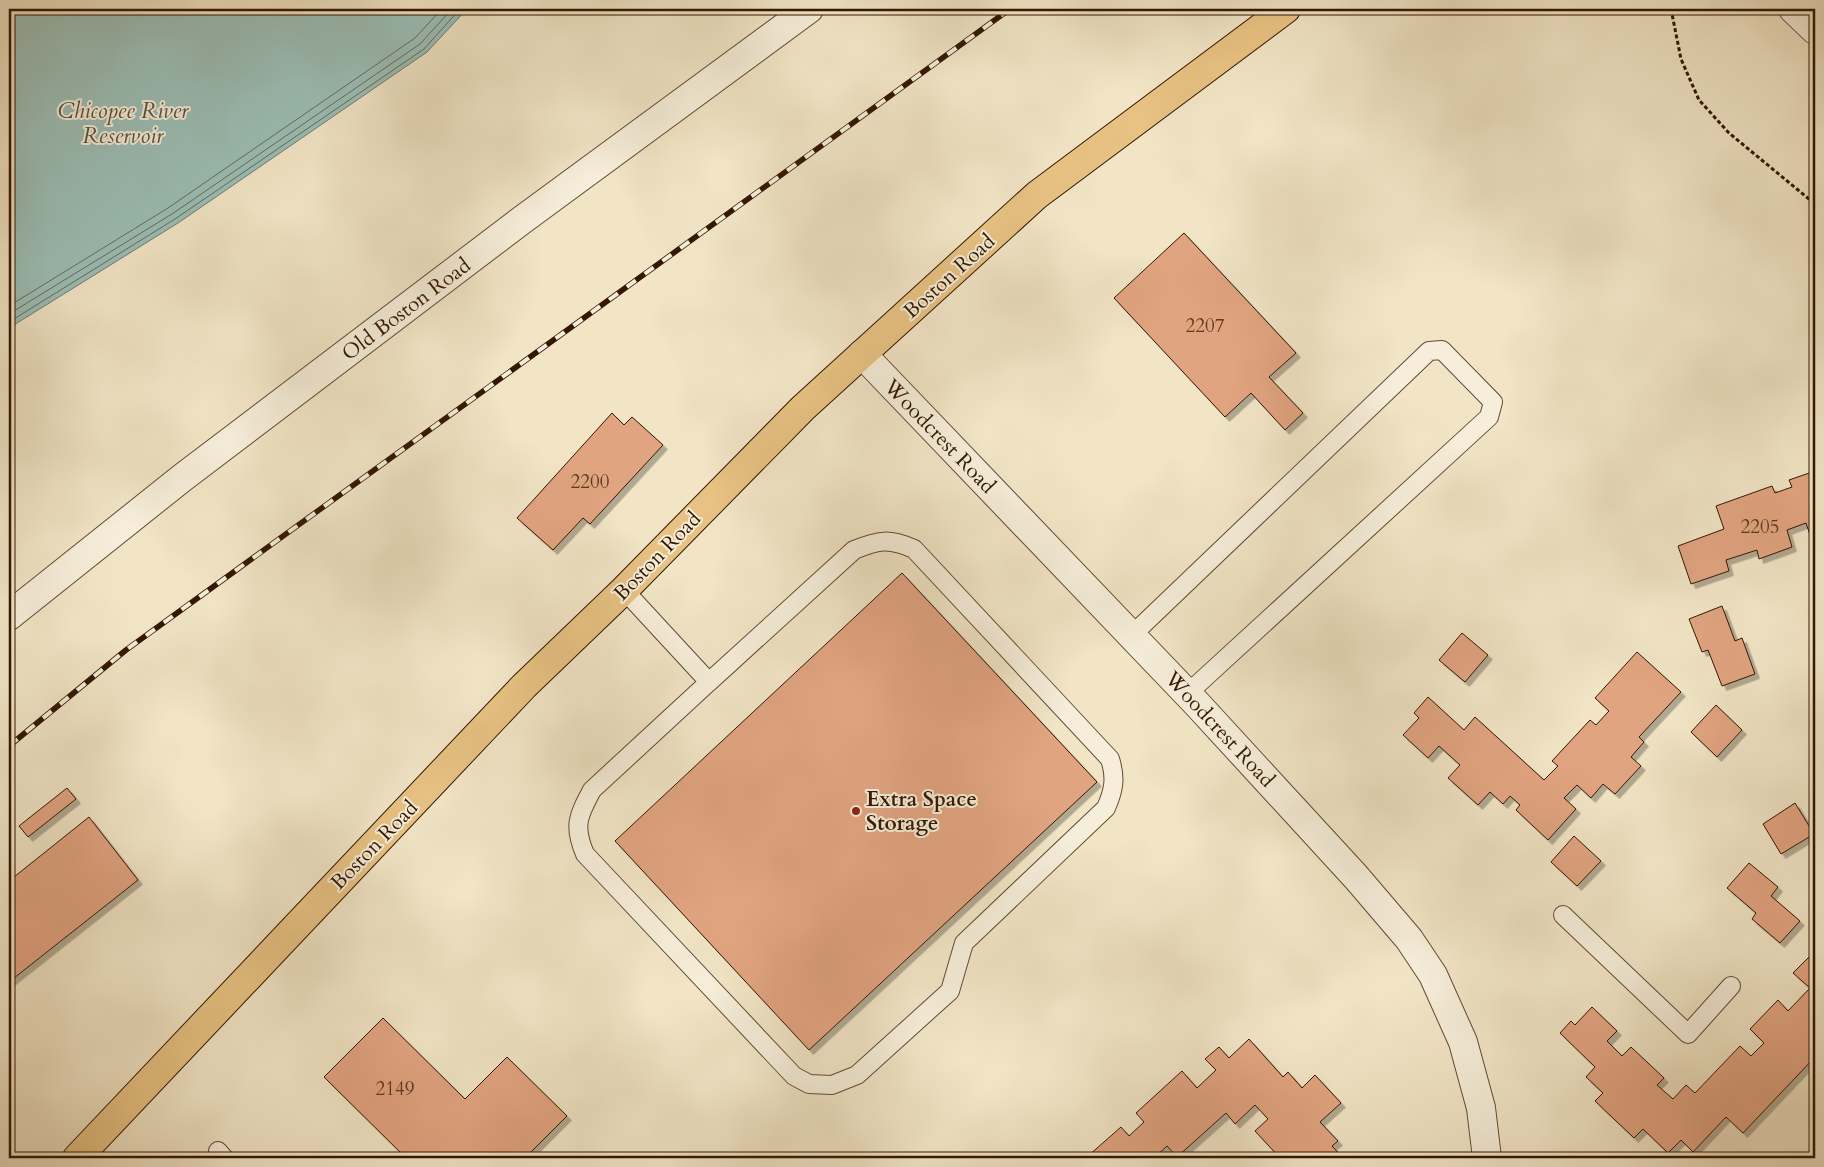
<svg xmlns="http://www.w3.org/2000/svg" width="1824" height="1167" font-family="Cardo,serif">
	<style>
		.water { fill: #9bbfb7; stroke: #717c6e }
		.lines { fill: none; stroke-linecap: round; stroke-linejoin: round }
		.shore { stroke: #676b5c; stroke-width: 1 }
		.building { fill: #e1a481; stroke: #331701; filter: url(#shadow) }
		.service-casing { stroke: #624a32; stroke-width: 20 }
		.minor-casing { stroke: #624a32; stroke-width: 30 }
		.tertiary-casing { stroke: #624a32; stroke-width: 30 }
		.primary-casing { stroke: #331701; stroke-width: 30 }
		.path { stroke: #331701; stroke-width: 3; stroke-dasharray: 4 2.5; stroke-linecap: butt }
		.service { stroke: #f6eeda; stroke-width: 18 }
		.minor { stroke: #f6eeda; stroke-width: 28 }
		.tertiary { stroke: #f6eeda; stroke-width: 28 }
		.primary { stroke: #e8c283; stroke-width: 28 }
		.rail-casing { stroke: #331701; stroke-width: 5.5 }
		.rail { stroke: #f6eeda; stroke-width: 4; stroke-dasharray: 11; stroke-linecap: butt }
		.poi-dot { fill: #8f2418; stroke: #f6eeda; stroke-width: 2 }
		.labels { text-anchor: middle; stroke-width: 4; stroke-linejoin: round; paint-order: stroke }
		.number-label { font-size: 19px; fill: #5e3a21 }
		.street-label { font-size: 21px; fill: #331701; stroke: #f6eeda }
		.poi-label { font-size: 21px; font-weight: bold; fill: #331701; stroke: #f6eeda; text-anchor: start }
		.water-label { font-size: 22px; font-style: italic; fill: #575241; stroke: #f6eeda }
	</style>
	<defs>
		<filter id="shadow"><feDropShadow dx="4.5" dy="4.5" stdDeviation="0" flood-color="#0004"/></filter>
	</defs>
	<rect width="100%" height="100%" fill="#f1e5c6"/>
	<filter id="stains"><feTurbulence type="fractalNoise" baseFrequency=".004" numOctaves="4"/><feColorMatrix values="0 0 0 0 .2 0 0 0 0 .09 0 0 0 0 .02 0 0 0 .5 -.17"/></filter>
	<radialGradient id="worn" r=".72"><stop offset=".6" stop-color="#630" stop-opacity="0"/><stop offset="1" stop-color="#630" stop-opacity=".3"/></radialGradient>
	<path class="water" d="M9,9H467L427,52L178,223L9,328Z"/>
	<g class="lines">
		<path class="shore" d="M9,306L168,208L415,38L442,9
			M9,314L172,214L420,44L452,9
			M9,322L175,219L424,49L460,9"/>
	</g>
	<path class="building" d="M1184,233L1296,353L1269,377L1303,413L1285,430L1251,393L1225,417L1114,298Z
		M612,413L624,425L632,417L663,445L590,524L583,518L553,550L517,518Z
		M1815,471V533L1810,535L1806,523L1787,530L1792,547L1759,559L1757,550L1726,560L1729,571L1691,584L1678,546L1724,529L1716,506L1772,486L1775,493L1792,487L1789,480Z
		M902,573L1097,782L809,1050L615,841Z
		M1722,606L1735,641L1742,638L1755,674L1722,686L1708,650L1702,652L1689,619Z
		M1462,633L1488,655L1465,682L1439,660Z
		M1637,652L1681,692L1639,737L1644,742L1631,757L1641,766L1615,794L1603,784L1591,798L1577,785L1564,798L1576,809L1548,840L1516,810L1520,805L1510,796L1503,804L1490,792L1478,805L1448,778L1460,765L1439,746L1428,758L1403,735L1419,718L1414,713L1428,697L1464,730L1475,717L1544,780L1558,766L1552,761L1590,720L1596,725L1609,711L1595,698Z
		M1716,705L1742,730L1717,757L1691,732Z
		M67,788L76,799L28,837L19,826Z
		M1795,803L1814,834L1781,854L1763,824Z
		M89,817L138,880L9,982V881Z
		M1574,836L1601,861L1577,886L1551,862Z
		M1749,863L1778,887L1771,896L1800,921L1780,943L1752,919L1756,913L1727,888Z
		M1815,951V1057L1743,1133L1726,1117L1693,1152L1681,1140L1668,1153L1643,1129L1634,1138L1595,1101L1603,1093L1586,1077L1595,1067L1560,1033L1571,1021L1575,1025L1592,1007L1617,1031L1607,1041L1622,1056L1631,1047L1664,1078L1657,1085L1673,1099L1686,1085L1695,1093L1740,1046L1751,1056L1764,1043L1750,1029L1778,1000L1788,1011L1810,988L1793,973Z
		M383,1018L465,1099L507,1057L567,1116L525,1158H406L324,1077Z
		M1249,1039L1283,1077L1288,1072L1302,1088L1315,1075L1341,1103L1320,1122L1338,1141L1332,1146L1343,1158H1305L1301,1154L1296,1158H1280L1255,1131L1268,1119L1255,1105L1235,1124L1226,1113L1177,1157L1167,1146L1154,1158H1090L1088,1156L1121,1127L1129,1136L1144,1122L1136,1113L1182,1071L1197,1088L1216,1070L1205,1059L1219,1047L1229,1058Z"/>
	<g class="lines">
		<g class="service-casing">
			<path id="service" d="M624,590L709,682L854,550C879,540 889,538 914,549L1110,759C1116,778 1114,790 1106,808L964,943L950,991L857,1075L832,1085L809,1084L794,1076L585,854C573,826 578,816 592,790L709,682
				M1132,635L1429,351L1442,350L1493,402L1489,417L1187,694
				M1563,915L1688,1034L1731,986
				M218,1151L224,1158"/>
		</g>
		<g class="minor-casing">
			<path id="minor" d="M1793,9L1815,30
				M862,354L1198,705L1356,877L1409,939L1433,975L1463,1042L1481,1108L1487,1158"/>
		</g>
		<g class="tertiary-casing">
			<path id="tertiary" d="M9,616L182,478L522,220L809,9"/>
		</g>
		<g class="primary-casing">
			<path id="primary" d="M77,1158L524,686L624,590L803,408L1037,195L1286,9"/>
		</g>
		<path class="path" d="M1671,9L1681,59L1699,100L1729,133L1815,204"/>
		<use href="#service" class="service"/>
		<use href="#minor" class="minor"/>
		<use href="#tertiary" class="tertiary"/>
		<use href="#primary" class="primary"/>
		<g class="rail-casing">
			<path id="rail" d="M9,746L126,650L1010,9"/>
		</g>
		<use href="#rail" class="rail"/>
	</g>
	<circle class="poi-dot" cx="856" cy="811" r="5"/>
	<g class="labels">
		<g class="number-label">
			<text x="1205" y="332">2207</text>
			<text x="590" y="488">2200</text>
			<text x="1760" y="533">2205</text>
			<text x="395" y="1095">2149</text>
		</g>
		<g class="street-label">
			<text transform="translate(949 276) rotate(-42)" y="7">Boston Road</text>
			<text transform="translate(406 309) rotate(-37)" y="7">Old Boston Road</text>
			<text transform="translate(940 436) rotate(46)" y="7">Woodcrest Road</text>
			<text transform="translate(657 556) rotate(-46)" y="7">Boston Road</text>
			<text transform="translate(1220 729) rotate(47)" y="7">Woodcrest Road</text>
			<text transform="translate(374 845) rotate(-46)" y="7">Boston Road</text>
		</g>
		<g class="poi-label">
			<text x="866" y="806">Extra Space<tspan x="866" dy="24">Storage</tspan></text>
		</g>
		<g class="water-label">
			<text x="123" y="118">Chicopee River<tspan x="123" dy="25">Reservoir</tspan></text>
		</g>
	</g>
	<rect width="1824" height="1167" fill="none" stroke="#f1e5c6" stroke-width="30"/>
	<rect x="10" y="10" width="1804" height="1147" fill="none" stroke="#331701" stroke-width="2.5"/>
	<rect x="15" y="15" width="1794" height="1137" fill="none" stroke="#331701"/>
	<rect width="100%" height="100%" filter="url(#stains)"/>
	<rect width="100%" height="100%" fill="url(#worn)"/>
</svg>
